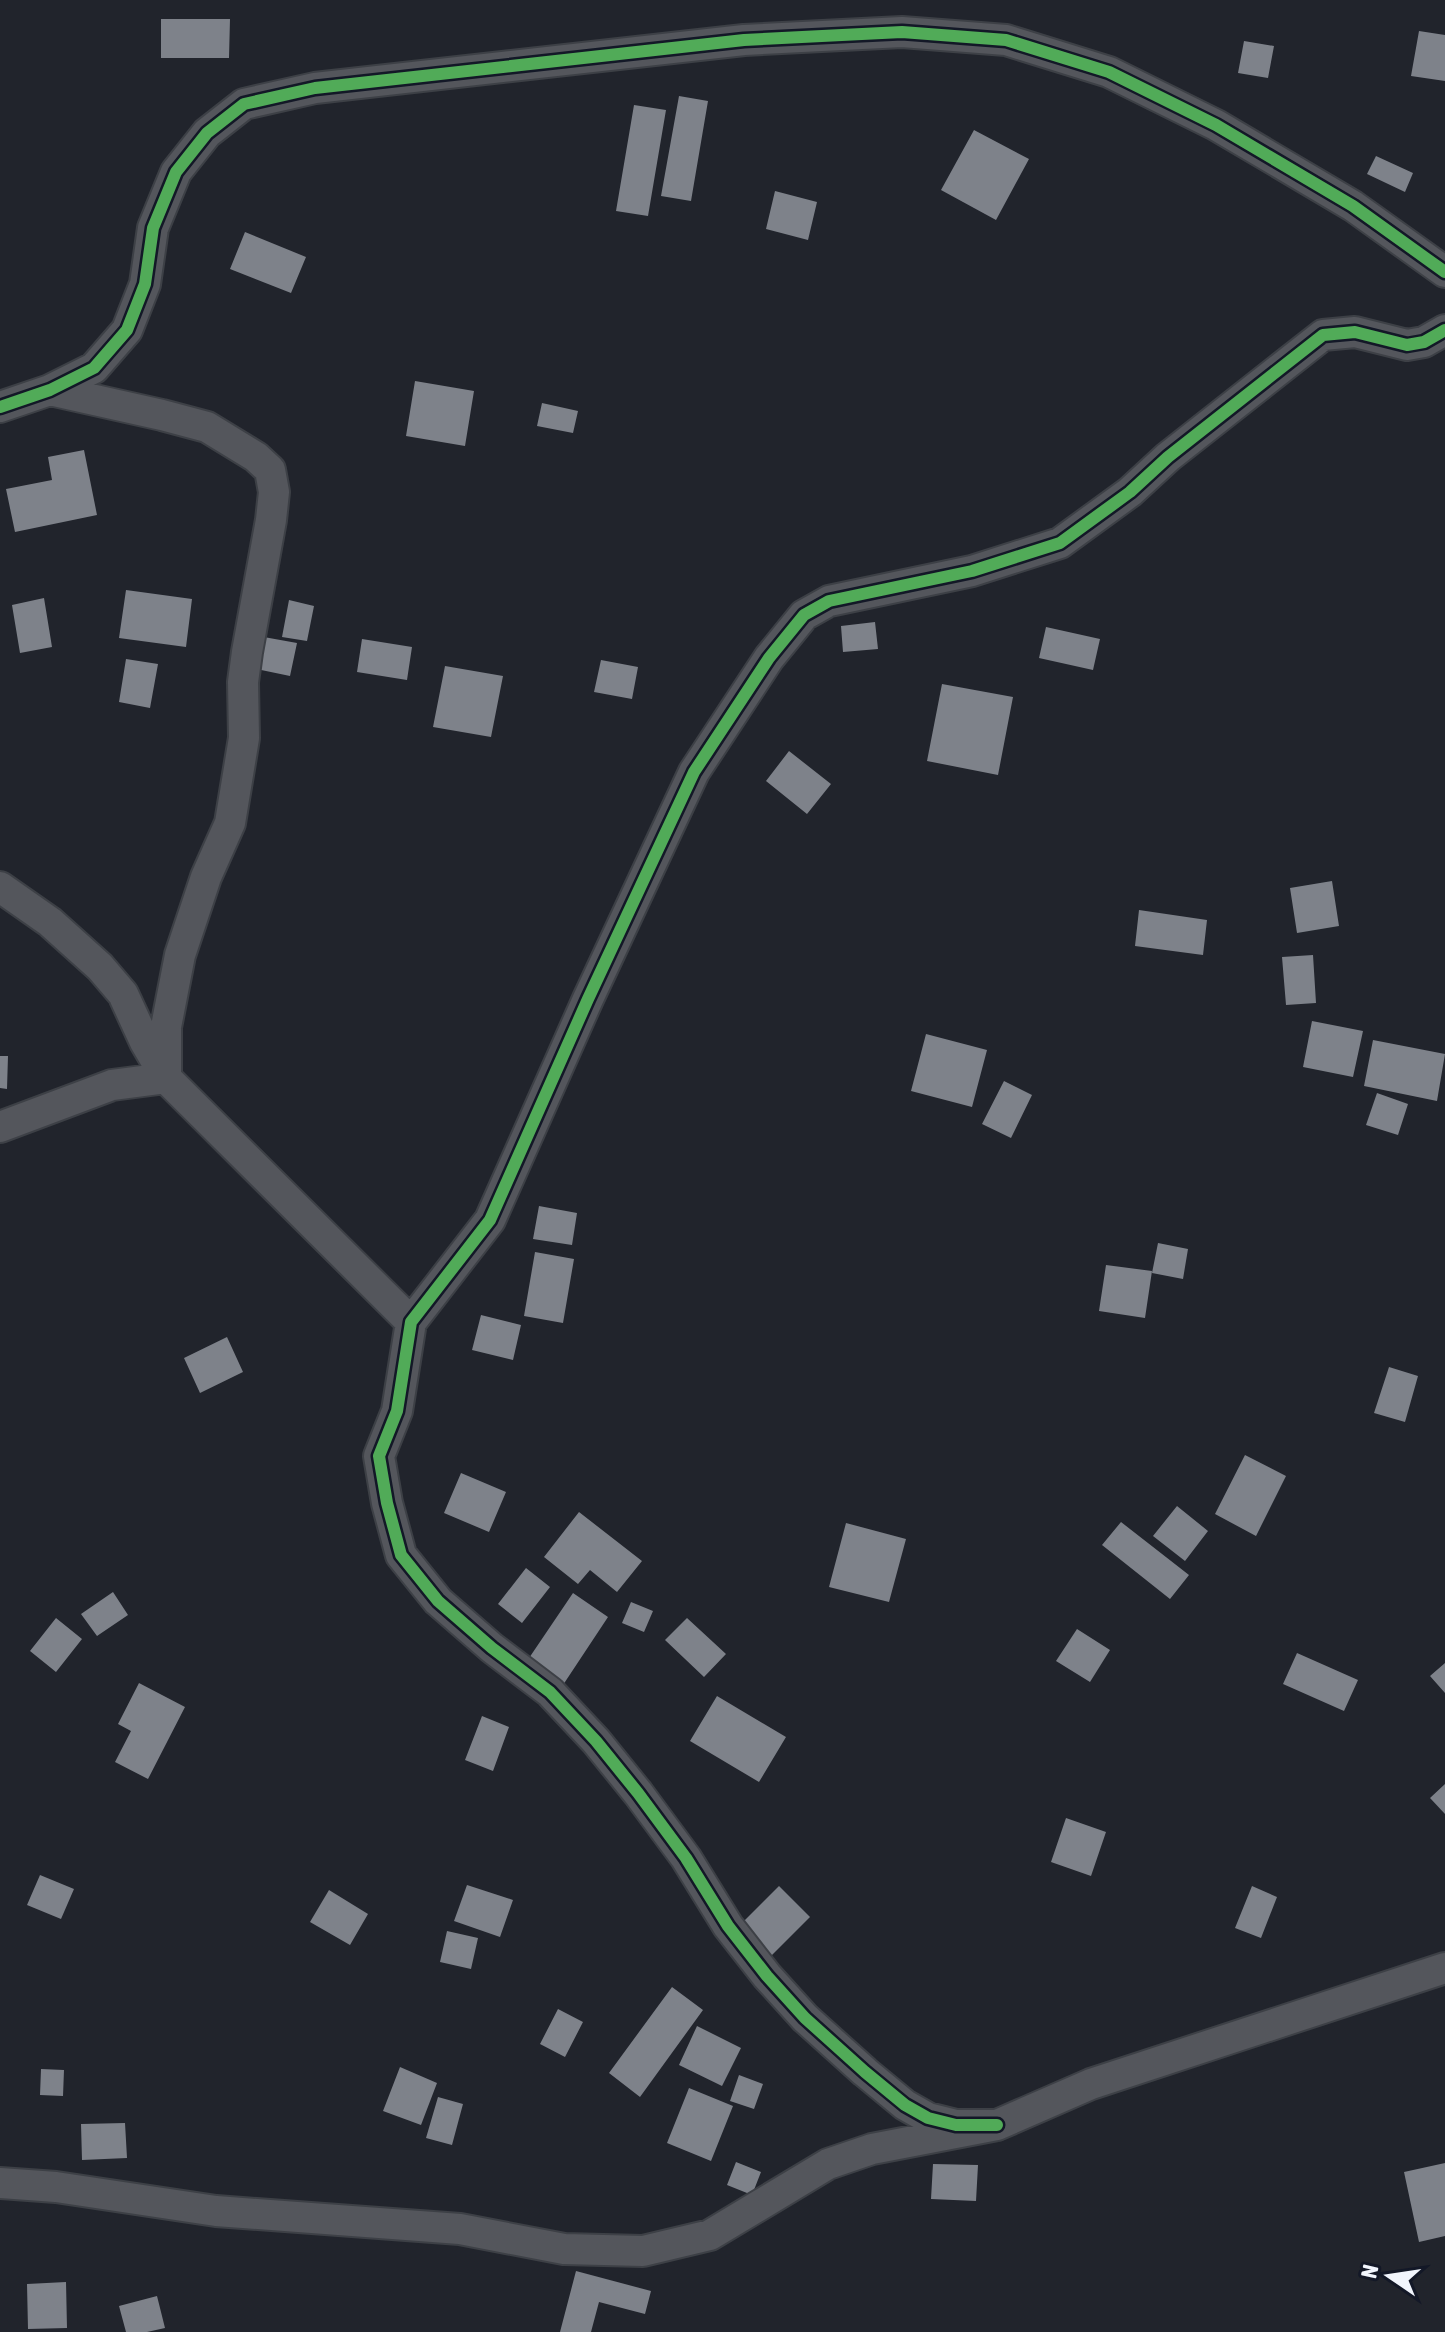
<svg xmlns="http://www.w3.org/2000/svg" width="1445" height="2332" font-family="'Asap Condensed',sans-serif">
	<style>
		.building { fill: #7e828a }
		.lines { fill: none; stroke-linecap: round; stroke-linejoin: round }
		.street-casing { stroke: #3d4046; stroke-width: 34 }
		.street { stroke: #54565c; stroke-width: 30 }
		.cycleway-casing { stroke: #131827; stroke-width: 17 }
		.cycleway { stroke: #51ab58; stroke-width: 12 }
	</style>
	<rect width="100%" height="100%" fill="#21242c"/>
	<path class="building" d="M161,19H230L229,58H161Z
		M1419,31L1445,35V81L1411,76Z
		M1244,41L1274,46L1268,78L1238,73Z
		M679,96L708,101L691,201L661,196Z
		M634,105L666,110L648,216L616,211Z
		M974,130L1029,159L996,220L941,190Z
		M1376,156L1413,173L1405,192L1367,174Z
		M775,191L817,202L808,240L766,229Z
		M245,232L306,257L291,293L230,269Z
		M415,381L474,391L465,446L406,436Z
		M542,403L578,411L573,433L537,426Z
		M84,450L97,515L15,532L6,489L52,480L48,457Z
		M126,590L192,599L186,647L119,638Z
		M44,598L52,647L20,653L12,605Z
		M289,600L314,606L307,641L282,637Z
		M875,622L878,649L843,652L841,626Z
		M1046,627L1100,639L1093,670L1039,658Z
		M253,635L297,643L290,676L247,667Z
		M362,639L412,647L407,680L357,672Z
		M126,659L158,664L150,708L119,702Z
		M601,660L638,667L632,699L594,692Z
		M445,666L503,676L491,737L433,727Z
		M942,684L1013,697L998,775L927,761Z
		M789,751L831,784L807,814L766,781Z
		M1332,881L1339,926L1297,933L1290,888Z
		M1139,910L1207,920L1203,955L1135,946Z
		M1313,955L1316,1003L1286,1005L1282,957Z
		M1312,1021L1363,1031L1353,1077L1303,1067Z
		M926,1034L987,1050L972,1107L911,1091Z
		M1373,1040L1445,1054L1437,1101L1364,1086Z
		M0,1056H8L7,1089L0,1088Z
		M1004,1081L1032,1095L1011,1138L982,1124Z
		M1377,1093L1408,1104L1398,1135L1366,1125Z
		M539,1206L577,1213L572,1245L533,1239Z
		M1158,1243L1188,1249L1183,1279L1152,1273Z
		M535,1252L574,1259L563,1323L524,1316Z
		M1106,1265L1152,1271L1145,1318L1099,1311Z
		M481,1315L521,1325L513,1360L472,1350Z
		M227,1337L243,1372L200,1393L184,1358Z
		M1389,1367L1418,1376L1405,1422L1374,1413Z
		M1245,1455L1286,1476L1256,1536L1215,1514Z
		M461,1473L506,1492L489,1532L444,1513Z
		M1177,1506L1208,1531L1185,1561L1153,1536Z
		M579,1512L642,1561L617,1592L590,1570L578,1584L544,1557Z
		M1121,1522L1189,1575L1170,1599L1102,1545Z
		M846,1523L906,1539L889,1602L829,1587Z
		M526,1568L550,1587L522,1623L498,1604Z
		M113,1592L128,1615L97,1636L81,1614Z
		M573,1593L608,1617L561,1688L525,1664Z
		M631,1602L653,1611L644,1632L622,1623Z
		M56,1618L82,1639L56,1672L30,1651Z
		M687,1618L726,1654L704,1677L665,1640Z
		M1077,1629L1110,1650L1090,1682L1056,1661Z
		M1297,1653L1358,1680L1344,1711L1283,1684Z
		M1445,1663V1693L1430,1676Z
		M139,1683L185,1707L148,1779L115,1762L131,1731L118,1724Z
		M717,1696L786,1737L759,1782L690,1741Z
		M482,1716L509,1727L493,1771L465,1760Z
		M1445,1784V1814L1430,1798Z
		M1066,1818L1106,1832L1091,1876L1051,1862Z
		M40,1875L74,1889L61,1919L27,1905Z
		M467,1885L513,1900L500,1937L454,1921Z
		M779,1886L810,1917L771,1956L740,1925Z
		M1252,1886L1277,1897L1261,1938L1235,1928Z
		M329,1890L368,1914L350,1945L310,1922Z
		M447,1931L478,1938L471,1969L440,1962Z
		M672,1987L703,2010L640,2097L609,2073Z
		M558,2009L583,2022L565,2057L540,2044Z
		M697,2026L741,2048L722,2086L679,2065Z
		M400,2067L437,2083L421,2125L383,2111Z
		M41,2069L64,2070L63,2096L40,2095Z
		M739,2075L763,2084L754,2109L730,2101Z
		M689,2088L733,2106L711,2161L667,2143Z
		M438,2097L463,2104L452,2145L426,2138Z
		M125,2123L127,2158L82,2160L81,2124Z
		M736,2162L761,2172L752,2195L727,2185Z
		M1445,2163V2236L1419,2242L1404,2172Z
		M933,2164L978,2165L976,2201L931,2199Z
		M576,2271L651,2291L645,2314L599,2302L591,2332H560Z
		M66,2282L67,2328L28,2329L27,2284Z
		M157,2296L165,2328L147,2332H126L119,2306Z"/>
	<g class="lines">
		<g class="street-casing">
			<path id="street" d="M0,407L50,390L94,368L127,330L145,284L153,228L176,172L207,133L244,104L315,88L744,40L902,32L1006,40L1109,72L1216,125L1353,206L1445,272
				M0,887L50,922L100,967L123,994L145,1042L166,1078L411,1322
				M0,1127L112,1085L166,1078V1027L180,955L206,877L230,823L244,738L243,682L247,652L271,520L274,492L270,470L256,457L207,427L162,415L50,390
				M997,2125H956L928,2118L905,2105L865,2072L805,2018L767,1976L728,1926L686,1858L638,1793L596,1741L550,1692L492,1648L438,1601L401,1555L387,1503L379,1456L397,1411L411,1322L490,1220L588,999L694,772L769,658L804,615L829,601L972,571L1060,543L1130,492L1168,457L1323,335L1355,332L1407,345L1424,342L1445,330
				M0,2183L56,2187L216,2211L460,2229L564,2249L643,2251L710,2235L828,2164L872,2149L997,2125L1091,2084L1445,1968"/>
		</g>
		<use href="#street" class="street"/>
		<g class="cycleway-casing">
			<path id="cycleway" d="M0,407L50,390L94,368L127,330L145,284L153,228L176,172L207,133L244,104L315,88L744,40L902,32L1006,40L1109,72L1216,125L1353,206L1445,272
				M997,2125H956L928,2118L905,2105L865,2072L805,2018L767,1976L728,1926L686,1858L638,1793L596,1741L550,1692L492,1648L438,1601L401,1555L387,1503L379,1456L397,1411L411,1322L490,1220L588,999L694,772L769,658L804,615L829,601L972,571L1060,543L1130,492L1168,457L1323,335L1355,332L1407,345L1424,342L1445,330"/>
		</g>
		<use href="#cycleway" class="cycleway"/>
	</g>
	<g transform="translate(1389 2276) rotate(283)" stroke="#131827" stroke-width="6" paint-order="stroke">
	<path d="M0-6L14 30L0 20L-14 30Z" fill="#f1f5fd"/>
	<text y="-12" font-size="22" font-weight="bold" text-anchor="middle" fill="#f1f5fd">N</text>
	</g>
</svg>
